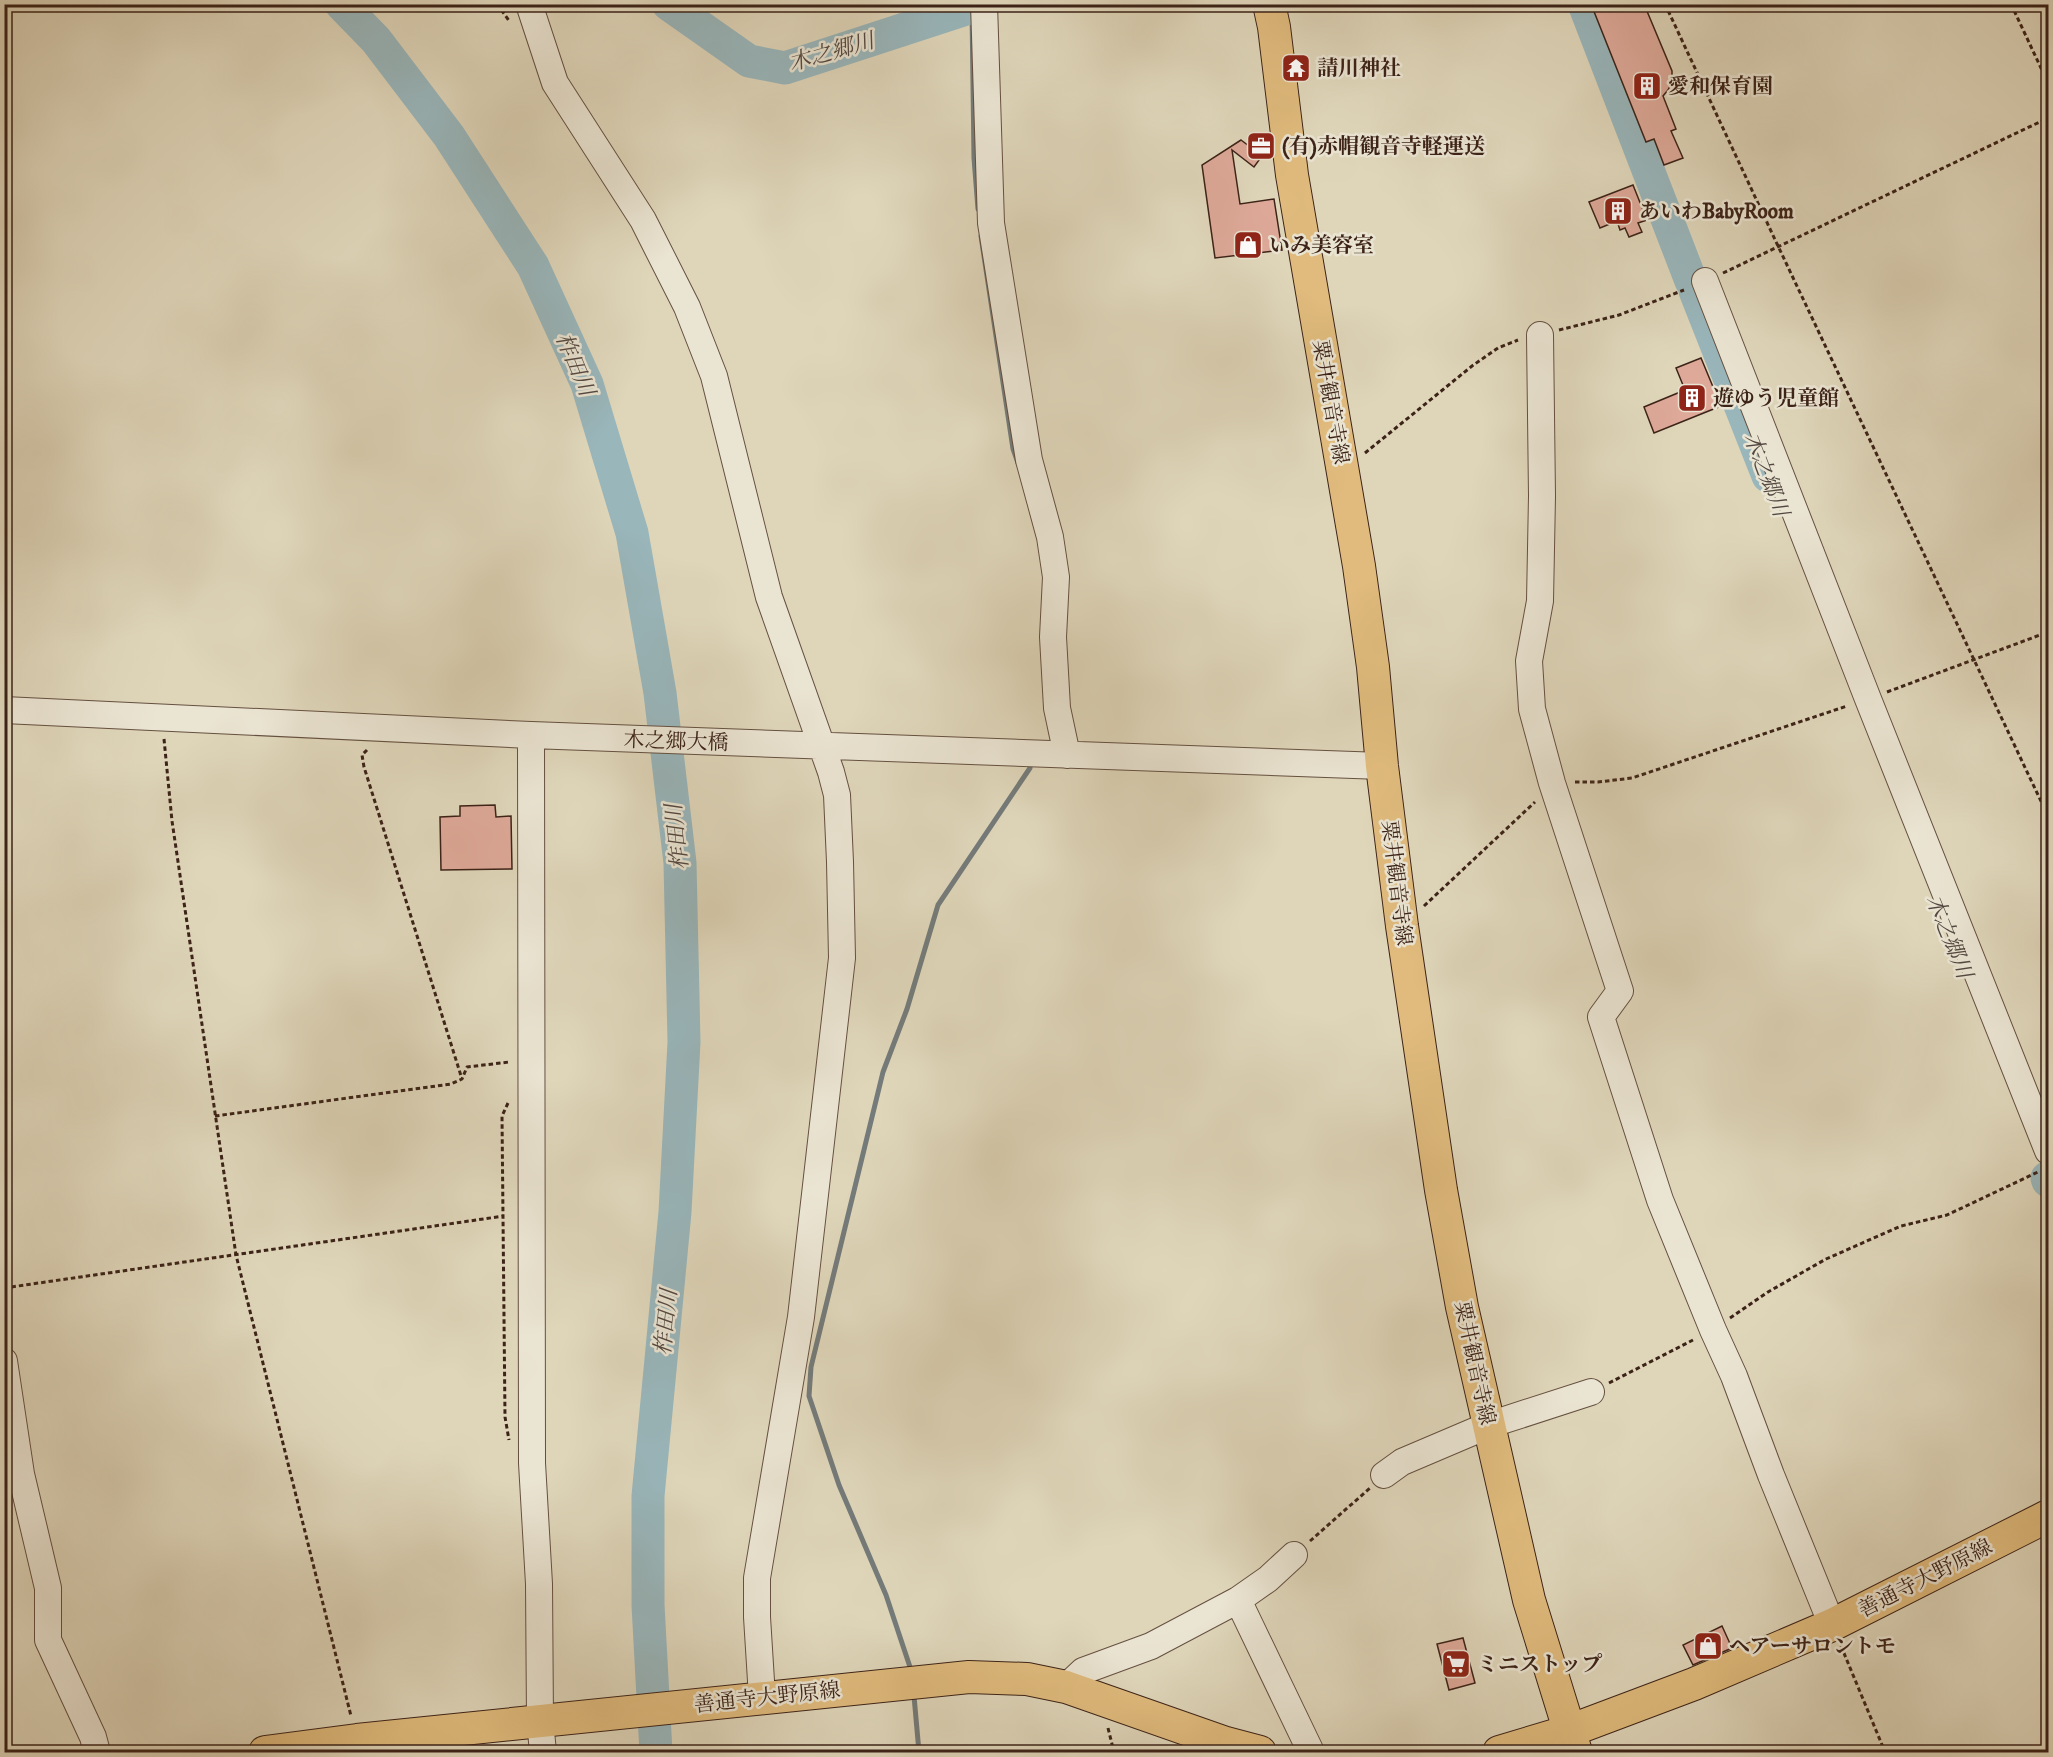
<svg xmlns="http://www.w3.org/2000/svg" width="2053" height="1757" font-family="'IM FELL DW Pica','Noto Serif JP',serif">
	<style>
		.lines { fill: none; stroke-linecap: round; stroke-linejoin: round }
		.stream { stroke: #747b7a; stroke-width: 5 }
		.river { stroke: #99b6bb; stroke-width: 33 }
		.building { fill: #dea999; stroke: #3c2318; stroke-width: 1.5 }
		.minor-casing { stroke: #655040; stroke-width: 28 }
		.major-casing { stroke: #3c2318; stroke-width: 34 }
		.path { stroke: #3c2318; stroke-width: 3; stroke-dasharray: 4.5 3; stroke-linecap: butt }
		.minor { stroke: #eae4d2; stroke-width: 26 }
		.major { stroke: #e0bb7d; stroke-width: 32 }
		.labels { text-anchor: middle; stroke-width: 5; stroke-linejoin: round; paint-order: stroke }
		.poi-label { font-size: 21px; font-weight: bold; fill: #3c2318; stroke: #eae4d2; text-anchor: start }
		.street-label { font-size: 21px; fill: #3c2318; stroke: #eae4d2 }
		.water-label { font-size: 22px; font-style: italic; fill: #534841; stroke: #eae4d2 }
	</style>
	<rect width="100%" height="100%" fill="#dfd6ba"/>
	<filter id="stains"><feTurbulence type="fractalNoise" baseFrequency=".00333" numOctaves="4"/><feColorMatrix values="0 0 0 0 .2 0 0 0 0 .09 0 0 0 0 .02 0 0 0 .5 -.17"/></filter>
	<radialGradient id="worn" r=".72"><stop offset=".6" stop-color="#630" stop-opacity="0"/><stop offset="1" stop-color="#630" stop-opacity=".3"/></radialGradient>
	<g class="lines">
		<path class="stream" d="M972,11L974,158L978,209
			M981,236L1013,449L1018,463
			M910,1667L886,1595L839,1485L809,1396L811,1367L883,1072L907,1009L938,905L1030,768
			M914,1696L919,1752"/>
		<path class="river" d="M341,4L376,40L449,136L533,266L587,384L632,533L660,693L680,863L684,1042L675,1212L648,1496V1605L656,1752
			M668,4L749,61L785,68L972,7
			M1584,4L1691,281
			M1695,291L1768,476
			M2047,1178L2048,1181"/>
	</g>
	<path class="building" d="M1591,4H1644L1672,71V82L1668,90L1663,96L1676,129L1671,131L1683,158L1664,165L1654,139L1646,142Z
		M1241,140L1262,156L1254,167L1232,150L1240,204L1274,199L1282,250L1215,258L1202,165Z
		M1633,185L1647,220L1638,223L1642,232L1629,237L1625,228L1620,230L1617,221L1600,228L1589,202Z
		M1701,358L1721,406L1654,433L1644,407L1685,390L1676,368Z
		M495,805L496,817L511,816L512,869L441,870L440,817L460,816V806Z
		M1722,1626L1732,1648L1693,1665L1683,1645Z
		M1463,1638L1475,1683L1449,1690L1437,1644Z"/>
	<g class="lines">
		<g class="minor-casing">
			<path id="minor" d="M529,4L555,83L643,220L687,307L714,376L769,597L831,772L837,795L840,862L842,958L801,1317L757,1578V1617L762,1697
				M984,4L991,223L1029,460L1050,537L1056,577L1053,637L1057,708L1067,755
				M1705,281L1868,699L2048,1151
				M1540,335L1542,496L1540,601L1529,661L1532,709L1552,783L1620,991L1601,1017L1660,1200L1713,1330L1734,1376L1771,1475L1832,1625
				M4,710L531,735L1382,766
				M531,735L532,1463L539,1584L540,1721L543,1752
				M4,1361L21,1474L48,1588V1640L93,1737L97,1752
				M1384,1475L1402,1462L1489,1425L1591,1392
				M1238,1600L1311,1752
				M1066,1687L1083,1671L1151,1646L1238,1600L1268,1579L1294,1555"/>
		</g>
		<g class="major-casing">
			<path id="major" d="M1269,4L1274,27L1292,175L1359,566L1373,667L1382,766L1402,926L1441,1190L1462,1307L1529,1600L1576,1752
				M265,1752L357,1740L969,1677L1027,1679L1066,1687L1226,1743L1260,1752
				M1499,1752L1569,1731L1694,1684L1832,1625L2048,1516"/>
		</g>
		<path class="path" d="M497,4L510,22
			M1665,4L1778,246L2048,816
			M2011,4L2048,83
			M1723,273L2048,118
			M1559,330L1619,315L1684,290
			M1365,453L1472,366L1498,348L1518,340
			M1887,692L2048,632
			M164,739L172,821L236,1255L351,1716
			M367,750L362,755L364,767L462,1079
			M1575,782H1598L1632,778L1847,706
			M1424,906L1535,802
			M508,1103L502,1116L505,1417L509,1440
			M215,1116L451,1084L462,1079L467,1067L509,1062
			M4,1288L504,1216
			M1730,1318L1768,1292L1826,1259L1901,1226L1947,1215L2040,1171
			M1609,1383L1693,1340
			M1310,1541L1370,1488
			M1841,1646L1885,1752
			M1108,1728L1114,1752"/>
		<use href="#minor" class="minor"/>
		<use href="#major" class="major"/>
	</g>
	<defs>
		<g id="temple-square" transform="scale(1.5)"><rect x="-9" y="-9" width="18" height="18" rx="4" fill="#8f2418" stroke="#eae4d2"/><path d="M0-6L5-2H3V0L6.5 2.5H4V6H1.5V3h-3V6H-4V2.5H-6.5L-3 0V-2H-5Z" fill="#fff"/></g>
		<g id="building-square" transform="scale(1.5)"><rect x="-9" y="-9" width="18" height="18" rx="4" fill="#8f2418" stroke="#eae4d2"/><path d="M-4-6H4V6H1V3H-1V6H-4ZM-2.5-4.3h1.7v1.8h-1.7ZM.8-4.3h1.7v1.8H.8ZM-2.5-1h1.7V.8h-1.7ZM.8-1h1.7V.8H.8Z" fill="#fff"/></g>
		<g id="office-square" transform="scale(1.5)"><rect x="-9" y="-9" width="18" height="18" rx="4" fill="#8f2418" stroke="#eae4d2"/><path d="M-6-3h4V-5.5h4V-3h4V5H-6ZM-1-4.5V-3h2v-1.5ZM-6 0V1H6V0Z" fill="#fff"/></g>
		<g id="shop-square" transform="scale(1.5)"><rect x="-9" y="-9" width="18" height="18" rx="4" fill="#8f2418" stroke="#eae4d2"/><path d="M-5-2.5h2.3a2.7 3.5 0 0 1 5.4 0H5L5.5 6h-11ZM-1.5-2.5h3a1.5 2.3 0 0 0-3 0Z" fill="#fff"/></g>
		<g id="supermarket-square" transform="scale(1.5)"><rect x="-9" y="-9" width="18" height="18" rx="4" fill="#8f2418" stroke="#eae4d2"/><path d="M-6-5.5h2.5l.6 2H6L4.5 2H-2.5L-4.4-4H-6ZM-1.5 3.2a1.3 1.3 0 1 0 .1 0ZM3 3.2a1.3 1.3 0 1 0 .1 0Z" fill="#fff"/></g>
	</defs>
	<g fill-rule="evenodd">
		<use href="#temple-square" x="1296" y="68"/>
		<use href="#building-square" x="1647" y="86"/>
		<use href="#office-square" x="1261" y="146"/>
		<use href="#building-square" x="1618" y="211"/>
		<use href="#shop-square" x="1248" y="245"/>
		<use href="#building-square" x="1692" y="398"/>
		<use href="#shop-square" x="1708" y="1646"/>
		<use href="#supermarket-square" x="1456" y="1664"/>
	</g>
	<g class="labels">
		<g class="poi-label">
			<text x="1317" y="75">請川神社</text>
			<text x="1668" y="93">愛和保育園</text>
			<text x="1282" y="153">(有)赤帽観音寺軽運送</text>
			<text x="1639" y="218">あいわBabyRoom</text>
			<text x="1269" y="252">いみ美容室</text>
			<text x="1713" y="405">遊ゆう児童館</text>
			<text x="1729" y="1653">ヘアーサロントモ</text>
			<text x="1477" y="1671">ミニストップ</text>
		</g>
		<g class="street-label">
			<text transform="translate(1331 402) rotate(80)" y="7">粟井観音寺線</text>
			<text transform="translate(676 741) rotate(2)" y="7">木之郷大橋</text>
			<text transform="translate(1397 883) rotate(83)" y="7">粟井観音寺線</text>
			<text transform="translate(1475 1363) rotate(78)" y="7">粟井観音寺線</text>
			<text transform="translate(1925 1578) rotate(-27)" y="7">善通寺大野原線</text>
			<text transform="translate(767 1697) rotate(-6)" y="7">善通寺大野原線</text>
		</g>
		<g class="water-label">
			<text transform="translate(831 51) rotate(-16)" y="8">木之郷川</text>
			<text transform="translate(576 364) rotate(67)" y="8">柞田川</text>
			<text transform="translate(1767 474) rotate(69)" y="8">木之郷川</text>
			<text transform="translate(676 837) rotate(-96)" y="8">柞田川</text>
			<text transform="translate(1950 936) rotate(68)" y="8">木之郷川</text>
			<text transform="translate(665 1322) rotate(-84)" y="8">柞田川</text>
		</g>
	</g>
	<rect width="2053" height="1757" fill="none" stroke="#dfd6ba" stroke-width="24"/>
	<rect x="6" y="6" width="2041" height="1745" fill="none" stroke="#3c2318" stroke-width="3"/>
	<rect x="12" y="12" width="2029" height="1733" fill="none" stroke="#3c2318" stroke-width="1.5"/>
	<rect width="100%" height="100%" filter="url(#stains)"/>
	<rect width="100%" height="100%" fill="url(#worn)"/>
</svg>
